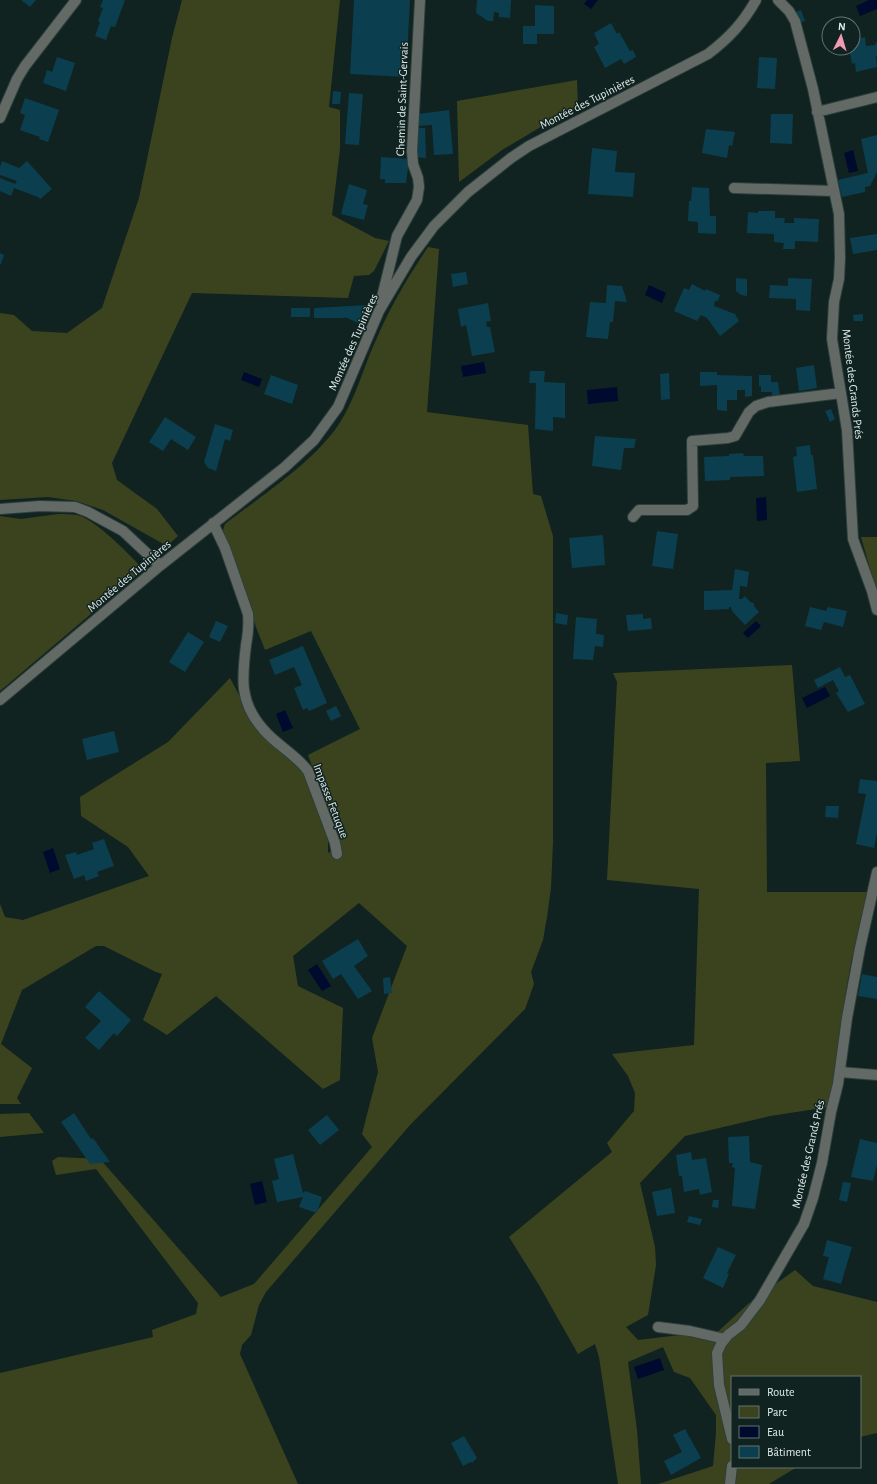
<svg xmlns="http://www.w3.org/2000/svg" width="877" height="1484" font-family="'Alegreya Sans',sans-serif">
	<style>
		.green { fill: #3b431e }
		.water { fill: #000a2e }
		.building { fill: #0b3f4f }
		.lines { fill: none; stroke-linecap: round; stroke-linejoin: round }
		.minor-casing { stroke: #2d3f3d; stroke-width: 12 }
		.minor { stroke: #636a65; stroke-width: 10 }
		.labels { text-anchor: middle; stroke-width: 3; stroke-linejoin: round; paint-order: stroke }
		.street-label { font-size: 12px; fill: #e0ecea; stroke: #102321 }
	</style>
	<rect width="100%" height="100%" fill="#102321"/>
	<path class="green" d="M182,0H340L329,107L340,110V149L332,215L375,238L389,241L374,271L369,275L354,276L348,298L192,293L112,463L117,480L157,509L178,536L167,546L103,510L76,501L48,497L0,500V313L14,315L32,331L67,333L102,308L139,198L172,38Z
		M577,80L578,108L544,125L502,150L459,182L457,101Z
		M428,247L439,249L427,412L528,425L533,494L541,496L553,536V842L551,888L547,917L543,940L531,972L534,984L525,1009L410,1125L266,1292L259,1305L251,1335L242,1345L240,1354L298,1484H0V1373L153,1337L152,1330L196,1314L198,1303L96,1169L56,1175L52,1161L58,1157L100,1159L221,1297L254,1284L372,1147L362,1134L378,1072L372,1038L407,946L359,903L293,956L298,986L343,1008L340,1080L323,1089L216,996L167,1035L143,1020L162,974L156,972L104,946H96L22,990L1,1044L32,1068L17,1098L21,1104H0V904L5,917L23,920L149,876L128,847L81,816L80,797L168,742L230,678L258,731L302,768L310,781L328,840V853L341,846L308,755L360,729L311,631L265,650L256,627L223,530L225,524C261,496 314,462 339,424C356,398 363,368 376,340C390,307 408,277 428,247Z
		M58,514C64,514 71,514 77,515C95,519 129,554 142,568L138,574L0,691V516L21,519Z
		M861,537H877V593Z
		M792,665L800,761L766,763L767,892H868C860,923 852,954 847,985C840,1025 838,1066 829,1107L770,1116L685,1136L640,1183L655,1247L656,1265L648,1315L626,1327L638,1340L680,1335L711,1338L748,1304L795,1270L813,1286L877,1302V1433L860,1437V1377H732V1467H797L769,1484H658L713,1466L716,1433V1415L690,1378L674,1372L663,1347L628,1362L637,1430L641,1484H618L599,1357L595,1344L578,1354L539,1285L509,1237L612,1152L607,1143L634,1111L635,1093L628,1076L612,1054L694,1045L699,889L607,880L617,682L613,673Z
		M29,1113L44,1133L0,1137V1114Z"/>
	<path class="water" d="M587,0H598L591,9L584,4Z
		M869,0H877V9L860,16L856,6Z
		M853,150L858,171L849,173L844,153Z
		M649,285L666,293L662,303L645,295Z
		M484,362L486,373L463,377L461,366Z
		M244,372L262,379L259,387L241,380Z
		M617,387L618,401L588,404L587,390Z
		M766,497L767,520L757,521L756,498Z
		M756,621L761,626L748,638L743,633Z
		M825,687L830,696L807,708L802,698Z
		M285,710L293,728L283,732L276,714Z
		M53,848L60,869L50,873L43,852Z
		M317,964L331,986L322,991L308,970Z
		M262,1181L267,1202L255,1205L250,1184Z
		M660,1358L664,1370L638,1379L634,1367Z"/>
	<path class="building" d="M21,0H36L30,7Z
		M103,0H125L115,27L111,26L106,40L95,36L100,22L98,21L103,8L100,7Z
		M354,0H410L406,77L350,74Z
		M477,0H511L510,18L499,17V13L494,12L493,21H488L476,13Z
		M535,5L554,6V34H537V44H523V26H535Z
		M801,10L805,21L799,23L795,12Z
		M611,23L617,34L619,32L630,51L633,50L636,57L624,64L621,59L605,68L594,47L599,44L594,33Z
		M865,37L866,46L875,45L877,41V56L876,57L877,67L856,72L855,63L852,64L849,48H853V40Z
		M57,57L75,63L66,91L43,83L47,70L52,72Z
		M759,57L777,58L775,89L757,88Z
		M333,91L341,92L340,104H332Z
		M349,93L363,94L359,145L345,144Z
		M25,98L59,110L48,142L39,139L40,137L20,130L25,115L20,113Z
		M449,110L453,154L434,155L432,125L418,126V114Z
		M771,114H793L792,144L770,143Z
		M418,128H425L426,158L416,157Z
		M706,129L735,132L732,146L729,145L727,158L702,153Z
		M877,135V172L870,186L865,187V192L842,197L838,180L868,173L861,139Z
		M592,148L617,151L615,172L635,173L633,197L588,194Z
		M381,157L409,159L406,183H385V179H380Z
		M2,161L19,168L27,161L52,189L40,199L38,197L14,188L11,196L0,191V178L15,184L17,181L0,175V167Z
		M349,184L367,190L363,204L368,205L364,220L341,214Z
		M692,187L709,188L710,216H716V234L698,233V222L688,221L689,201H691Z
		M758,211H775V218H785L784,223H794V218L819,219L818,242L795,241V249H783L784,243L774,242V234L747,233L748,212L758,213Z
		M877,234V250L853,254L850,238Z
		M0,253L4,255L1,264H0Z
		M466,272L468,284L453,287L451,274Z
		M736,278L747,279V296L741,295L736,291Z
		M788,278L812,279L810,311L796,310V299L769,298L770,285L788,286Z
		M692,284L705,291L706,289L720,295L718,301H715L714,306L735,314L739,321L720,336L707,318L701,315L697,321L674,311L684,288L689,290Z
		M607,285L622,286L627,302L615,301L613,322H610L608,339L586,337L590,302L606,303Z
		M488,303L491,321L486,322L487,327H490L495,352L472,356L466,325L461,327L458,309Z
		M368,305L360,324L345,317V318H314V308Z
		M291,308H310V317H291Z
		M863,314V321H854L853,315Z
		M814,365L817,388L799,391L796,368Z
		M530,371H545L544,382L565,383V418L553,417V431L535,429L536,383H529Z
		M700,372H717V375L752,376V396L745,397V390H737V400H727V411L717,410V385L700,386Z
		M669,373L670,399L661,400L660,374Z
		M271,375L298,385L292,404L264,394Z
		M759,375H771V382H778L780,398L772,399V392H761V386H759Z
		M831,409L835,419L830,422L825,411Z
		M165,417L196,437L188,450L171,439L163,451L149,442Z
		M215,424L233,430L230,441L225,439L216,471L208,468L204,462Z
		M595,436L636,439L634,448H624L621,470L592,466Z
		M810,445L811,455H813L817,489L797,492L793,457L797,456L796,447Z
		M743,453L744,456H763L764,476L730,477V480L705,481L704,457L729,456V454Z
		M657,531L678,534L673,569L652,566Z
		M603,535L605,565L572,568L569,538Z
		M735,569L749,572L747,587L740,586L739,599H742L745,596L750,602L754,603V606L759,612L745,625L732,611L731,607H729V609L704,610V591L732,590Z
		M810,607L826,611L828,607L847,611L843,627L824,622L821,630L805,626Z
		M556,613L568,615L567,625L555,623Z
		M643,614V619L651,618L652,629L628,631L626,615Z
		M576,617L597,619L596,634L604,635L603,647L595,646L593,660L573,659Z
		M216,621L228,626L220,642L209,637Z
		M188,632L204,642L185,672L169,662Z
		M303,646L327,703L309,711L307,708L303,710L294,688L302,685L294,667L275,675L269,660Z
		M840,667L845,677L850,675L865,704L848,712L836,693L839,691L833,680L818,688L814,680Z
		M336,706L341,716L331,721L326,711Z
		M114,731L119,752L87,760L82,739Z
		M860,779L877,781V833L874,848L856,844L866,794L858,793Z
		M826,806H839L838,818L825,817Z
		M104,839L114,866L97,872L99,876L86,881L84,875L74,879L65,855L76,852L77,855L94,849L92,843Z
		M358,939L368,956L354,966L372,991L358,999L341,974L333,979L322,961Z
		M862,974L877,977V999L858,996Z
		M390,977L392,993L384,994L383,978Z
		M99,991L131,1020L117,1036L114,1033L99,1050L85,1038L101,1021L85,1007Z
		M74,1113L91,1139L93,1138L110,1162L90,1164L61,1122Z
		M327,1115L339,1130L320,1145L308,1130Z
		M749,1136L750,1162L762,1165L755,1209L732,1206L735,1168L732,1167L733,1163H729L728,1137Z
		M860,1139L877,1143V1165L873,1181L851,1177Z
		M691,1152L692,1160L706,1158L712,1192L700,1195L699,1189L684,1192L682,1176H679L676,1155Z
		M293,1154L303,1193L305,1191L322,1197L317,1213L299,1207L303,1197L277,1202L272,1181L279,1179L274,1159Z
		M843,1182L851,1183L847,1202L839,1200Z
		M671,1188L675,1213L657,1216L652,1192Z
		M713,1200H719L718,1208L712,1207Z
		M689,1216L702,1219L700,1225L687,1222Z
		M827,1240L852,1247L841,1284L823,1279L829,1257L823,1256Z
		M718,1247L736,1255L727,1273L729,1274L723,1288L703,1278Z
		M685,1429L701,1458L671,1475L664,1461L682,1452L673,1435Z
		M464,1436L477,1458L472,1463L471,1462L463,1466L451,1443Z"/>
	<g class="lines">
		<g class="minor-casing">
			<path id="minor" d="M778,0L789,11L795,21L813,89L839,214L840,258L839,279L834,302L832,339L847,430L853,539L872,591L877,610
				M817,112L877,97
				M0,118L17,79L25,66L76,0
				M734,188L834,191
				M381,301L397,236L417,200L419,187L418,178L413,164L412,151L420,0
				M0,509L40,506L75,507L88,512L123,531L155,561L161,565
				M633,517L639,510H687L693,506L692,441L728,438L735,436L749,412L756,406L768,402L841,393
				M213,523L225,548L248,614C249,624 248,634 246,645C242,678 239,702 263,729C276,745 296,754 308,771L335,843L337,854
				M0,700L161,565L285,467L314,440L338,407L379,311L411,257L434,226L468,192L511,158L529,146L708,54C729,38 743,23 756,0
				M840,1072L877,1075
				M658,1327L690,1331L725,1339
				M732,1439L719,1385L717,1353L721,1344L728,1335L741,1325L760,1300L804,1224L813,1198L822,1163L831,1112L838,1084L847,1018L860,948L877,872
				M730,1484L732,1466"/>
		</g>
		<use href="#minor" class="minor"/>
	</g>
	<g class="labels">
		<g class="street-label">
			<text transform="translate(402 99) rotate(-88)" y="4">Chemin de Saint-Gervais</text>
			<text transform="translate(587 102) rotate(-27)" y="4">Montée des Tupinières</text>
			<text transform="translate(353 342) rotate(-66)" y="4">Montée des Tupinières</text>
			<text transform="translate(853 384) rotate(83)" y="4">Montée des Grands Prés</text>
			<text transform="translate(129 576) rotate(-40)" y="4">Montée des Tupinières</text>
			<text transform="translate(331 801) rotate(69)" y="4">Impasse Fetuque</text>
			<text transform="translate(808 1154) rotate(-77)" y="4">Montée des Grands Prés</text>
		</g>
	</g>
	<rect x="731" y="1376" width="130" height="92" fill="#102321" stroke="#637371"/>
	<rect x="739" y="1389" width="20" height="6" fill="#636a65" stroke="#637371"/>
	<text x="767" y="1396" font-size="12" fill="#e0ecea">Route</text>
	<rect x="739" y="1406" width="20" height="12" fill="#3b431e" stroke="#637371"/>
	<text x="767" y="1416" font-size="12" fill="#e0ecea">Parc</text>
	<rect x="739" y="1426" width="20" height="12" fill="#000a2e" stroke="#637371"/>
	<text x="767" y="1436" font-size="12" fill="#e0ecea">Eau</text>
	<rect x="739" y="1446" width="20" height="12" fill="#0b3f4f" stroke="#637371"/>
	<text x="767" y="1456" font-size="12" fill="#e0ecea">Bâtiment</text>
	<g transform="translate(841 36) rotate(5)"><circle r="19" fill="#102321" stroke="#637371"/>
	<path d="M0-3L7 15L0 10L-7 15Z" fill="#f19ab4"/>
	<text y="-6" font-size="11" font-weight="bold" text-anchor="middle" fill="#e0ecea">N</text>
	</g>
</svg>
